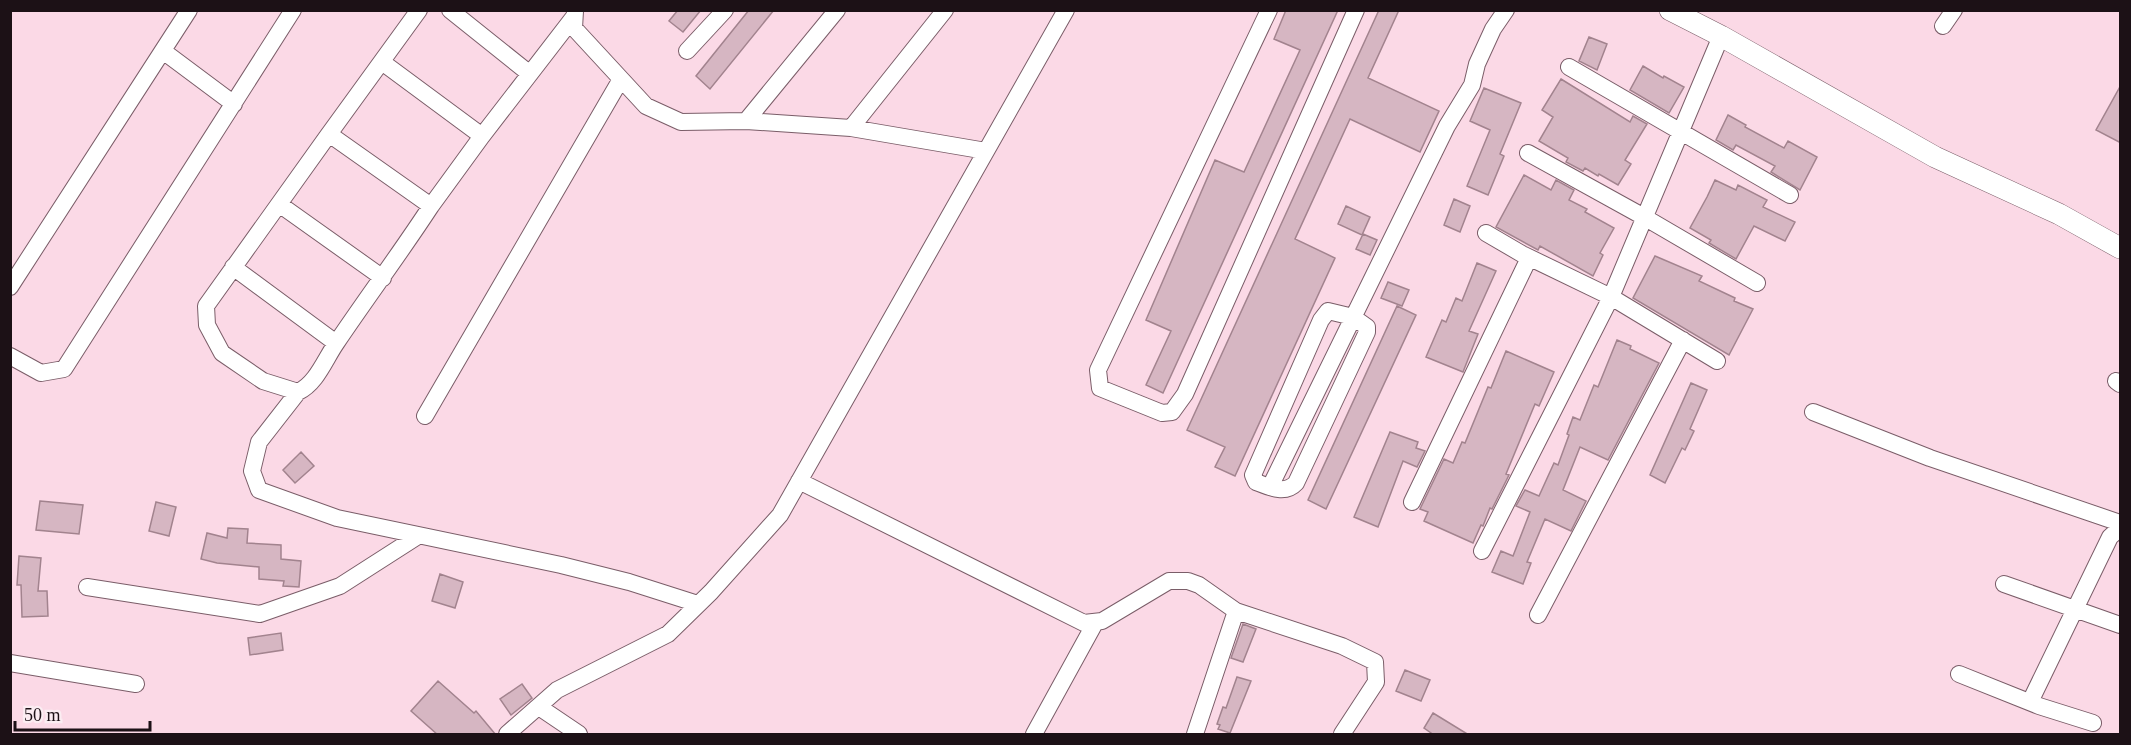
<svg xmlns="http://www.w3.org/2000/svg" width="2131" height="745" font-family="'Times New Roman',serif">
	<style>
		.building { fill: #d6b6c2; stroke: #a2838e; stroke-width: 1.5 }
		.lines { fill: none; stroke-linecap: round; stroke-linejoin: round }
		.minor-casing { stroke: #7a5d68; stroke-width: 18 }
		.tertiary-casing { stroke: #7a5d68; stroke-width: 22 }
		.minor { stroke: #fff; stroke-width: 16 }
		.tertiary { stroke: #fff; stroke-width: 21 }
	</style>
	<rect width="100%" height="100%" fill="#fbd9e6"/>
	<path class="building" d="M678,10H701L683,32L669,21Z
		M749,10H774L710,89L696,76Z
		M1286,10H1338L1163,393L1146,385L1171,331L1146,320L1215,160L1244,172L1300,50L1274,39Z
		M1379,10H1399L1368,78L1439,111L1420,152L1350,119L1295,239L1335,258L1235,476L1215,467L1225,447L1187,430Z
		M1589,37L1607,44L1597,70L1579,61Z
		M1643,66L1663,78L1664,76L1684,87L1669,113L1630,90Z
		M1561,79L1630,122L1633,116L1647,124L1625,160L1631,164L1618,185L1599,174L1598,176L1585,168L1583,171L1566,162L1568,158L1539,141L1553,117L1542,110Z
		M2121,85V143L2096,130Z
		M1484,88L1521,103L1500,154L1504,156L1488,195L1467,186L1490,130L1470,121Z
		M1728,115L1746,125L1745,127L1784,148L1788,141L1817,157L1800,190L1771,172L1775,166L1736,145L1733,150L1716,140Z
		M1524,175L1551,190L1556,180L1574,190L1569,200L1587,209L1585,212L1614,228L1600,253L1603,255L1593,276L1540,246L1538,250L1496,227Z
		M1715,180L1736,190L1738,185L1767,200L1763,207L1795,222L1785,241L1754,226L1736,259L1709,243L1711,240L1690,228L1707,197Z
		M1454,199L1470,206L1460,232L1444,225Z
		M1346,206L1370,217L1362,235L1338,224Z
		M1363,234L1377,240L1370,255L1356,249Z
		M1655,256L1702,276L1699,281L1735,298L1734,301L1753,309L1729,355L1633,298Z
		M1477,263L1496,271L1469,331L1478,334L1463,372L1426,357L1442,320L1446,322L1456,298L1462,301Z
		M1388,282L1409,290L1402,306L1381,298Z
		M1397,306L1416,315L1326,509L1308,500Z
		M1617,340L1631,346L1630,349L1659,363L1608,460L1580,447L1563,490L1586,501L1571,531L1545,519L1527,562L1531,563L1523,584L1492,572L1501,551L1513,556L1530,512L1516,506L1525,490L1539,496L1554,463L1558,465L1569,435L1567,434L1573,417L1580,420L1594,385L1598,387Z
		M1506,351L1554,372L1539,406L1535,404L1506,474L1509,475L1492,509L1490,508L1483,526L1481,525L1473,543L1424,521L1428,512L1420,509L1444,459L1453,463L1462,442L1465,443L1488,387L1491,388Z
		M1691,383L1707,390L1690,429L1694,431L1685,450L1682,448L1665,483L1650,475Z
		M1390,432L1418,442L1416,448L1425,451L1417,467L1403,461L1378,527L1354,517Z
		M301,452L314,466L295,483L283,470Z
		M40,501L83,505L79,534L36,530Z
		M156,502L176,507L169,536L149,531Z
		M228,528L248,529L247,543L281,545V559L301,561L299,587L283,586L284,581L259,579V567L217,563L201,559L207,533L227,538Z
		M19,556L41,558L38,591H47L48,616L22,617L21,585H17Z
		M440,574L463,582L455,608L432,601Z
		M1243,624L1256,629L1243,662L1231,658Z
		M281,633L283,650L250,655L248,638Z
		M1405,670L1430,680L1421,701L1396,691Z
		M1237,677L1251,681L1230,733L1218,729L1220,725L1217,724L1223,707L1226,708Z
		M438,681L474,713L476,711L496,735H438L411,711Z
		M522,684L532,698L511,715L500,699Z
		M1433,713L1469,735H1434L1424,728Z"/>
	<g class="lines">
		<g class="minor-casing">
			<path id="minor" d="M419,10L329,134L431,206L482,136L573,18
				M450,10L530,74
				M1269,10L1098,370L1100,388L1162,413L1172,412L1185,394L1356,10
				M575,11L574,28L646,106L681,122L746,121L851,128L986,151
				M1943,26L1954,10
				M163,51L234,104
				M687,51L725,10
				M382,62L482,136
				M1569,67L1790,195
				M746,121L837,10
				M851,128L945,10
				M329,134L206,306L207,325L222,353L263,381L298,392C317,383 325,359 337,342C368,296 401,252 431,206
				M1528,153L1644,217L1757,283
				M279,204L383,278
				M1486,233L1522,254L1611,297L1717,361
				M233,267L336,343
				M10,287L189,10
				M1328,311L1353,317L1367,327V332L1296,483C1285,495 1269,487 1256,482L1253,475L1321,320Z
				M10,356L41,373L64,369L293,10
				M2116,381L2120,384
				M298,392L259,442L252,471L259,490L337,518L561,565L629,582L698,604
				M1813,412L1930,458L2120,523
				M425,416L621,79
				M799,481L1084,623L1102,621L1169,581H1188L1199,585L1236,611L1342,646L1375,662L1376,682L1342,734
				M1270,487L1447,126L1472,85L1477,64L1493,29L1506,10
				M1412,502L1529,258
				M1482,551L1611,297L1721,36
				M2004,584L2120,625
				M87,587L260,614L340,586L418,536
				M1538,615L1683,340
				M10,663L136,684
				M1959,674L2039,706L2093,723
				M2030,702L2110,537L2120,528
				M539,707L579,734
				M507,734L557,690L668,634L711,592L780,515L1066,10
				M1034,734L1095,623
				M1195,734L1236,611"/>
		</g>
		<g class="tertiary-casing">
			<path id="tertiary" d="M1670,10L1721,36L1935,157L2059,214L2120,248"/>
		</g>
		<use href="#minor" class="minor"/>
		<use href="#tertiary" class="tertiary"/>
	</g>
	<rect width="2131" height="745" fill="none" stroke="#1c1116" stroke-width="24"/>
	<path d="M15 721v9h135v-9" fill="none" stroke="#1c1116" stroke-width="3"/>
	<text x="24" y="721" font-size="18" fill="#1c1116" stroke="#fbedf2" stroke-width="4.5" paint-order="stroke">50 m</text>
</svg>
